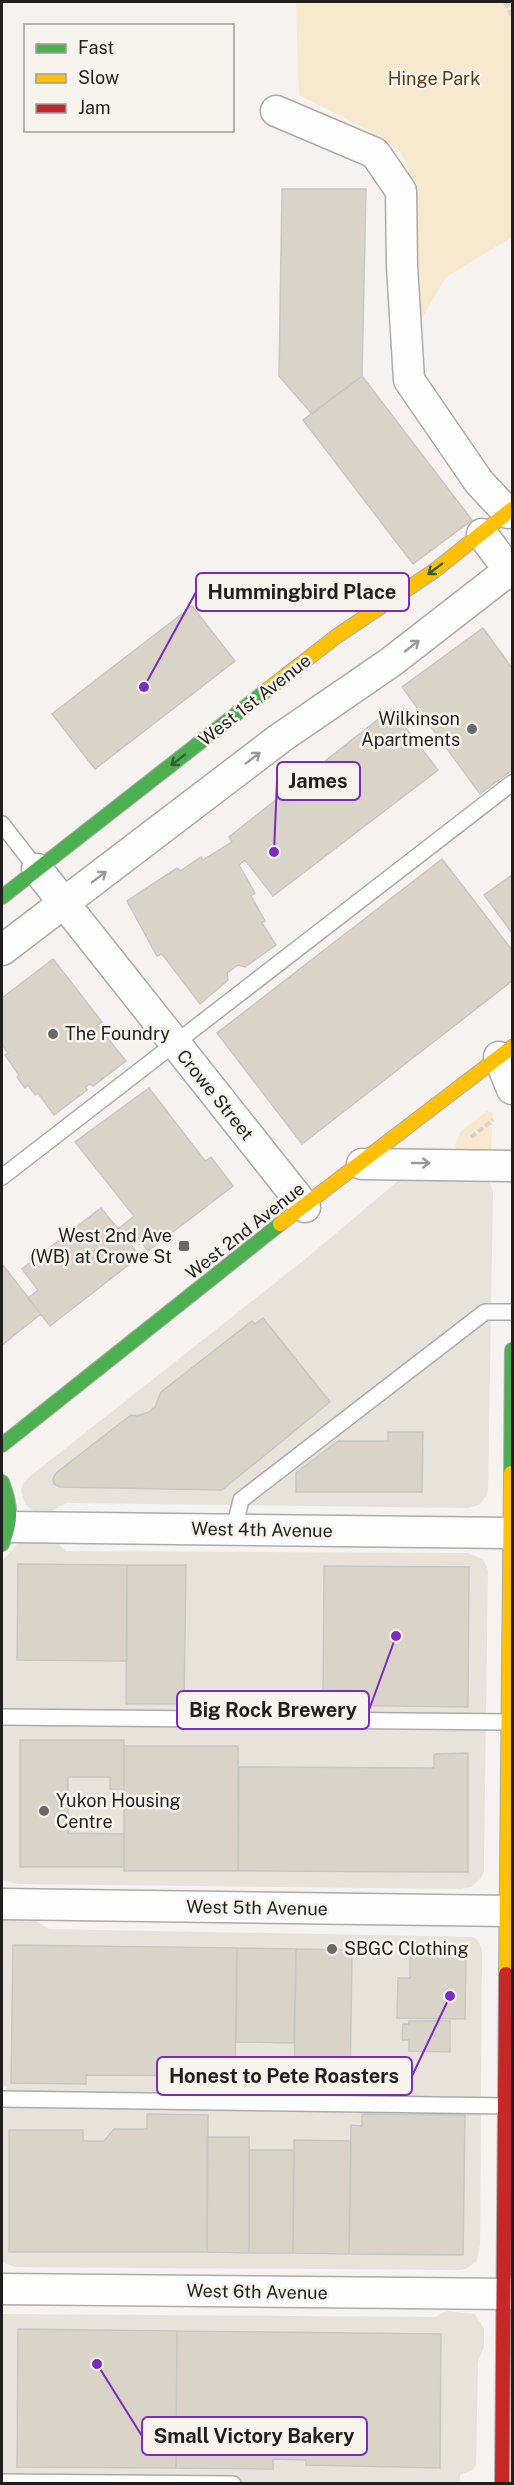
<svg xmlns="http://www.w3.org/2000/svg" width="514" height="2485" font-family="'Public Sans',sans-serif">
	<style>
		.built { fill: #e7e3db }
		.green { fill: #f8e8ce }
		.building { fill: #dad3c8; stroke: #c9c7c5; stroke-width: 1.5 }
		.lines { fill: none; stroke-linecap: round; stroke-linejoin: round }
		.lane-casing { stroke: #adaba9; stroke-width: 18 }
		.street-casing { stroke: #adaba9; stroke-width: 33 }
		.fast-casing { stroke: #adaba9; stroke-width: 16 }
		.slow-casing { stroke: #adaba9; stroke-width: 16 }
		.jam-casing { stroke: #adaba9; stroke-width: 16 }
		.path { stroke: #d4d3d1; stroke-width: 4; stroke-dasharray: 6 3; stroke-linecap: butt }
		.lane { stroke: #fefdfd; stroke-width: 15 }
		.street { stroke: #fefdfd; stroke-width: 30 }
		.fast { stroke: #4caf50; stroke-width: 14 }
		.slow { stroke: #ffc107; stroke-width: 14 }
		.jam { stroke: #c62828; stroke-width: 14 }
		.oneway { stroke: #346034 }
		.oneway2 { stroke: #9a9998 }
		.poi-dot { fill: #6b6966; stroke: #f7f3ed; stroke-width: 2 }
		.labels { text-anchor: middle; stroke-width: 5; stroke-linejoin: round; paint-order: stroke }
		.park-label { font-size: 18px; fill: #523e15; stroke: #f7f3ed }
		.street-label { font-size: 18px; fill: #201f1d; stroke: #f7f3ed }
		.poi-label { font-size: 18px; fill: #201f1d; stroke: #f7f3ed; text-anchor: start }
		.leader { fill: none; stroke: #7b2cbf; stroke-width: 2 }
		.callout-dot { fill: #7b2cbf; stroke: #f7f3ed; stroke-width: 2 }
		.callout { fill: #f7f3ed; stroke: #7b2cbf; stroke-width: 2 }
		.callout-label { font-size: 20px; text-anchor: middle; font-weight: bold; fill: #201f1d }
	</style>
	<rect width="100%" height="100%" fill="#f5f2ef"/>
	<path class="built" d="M404,1176L486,1178L491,1185L493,1192L488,1488L487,1495L479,1505L468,1508L66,1503L50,1512H35L25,1504L21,1490L23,1484L29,1477L304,1260Z
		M27,1541L56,1542L66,1551L468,1553L483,1559L488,1570L484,1858V1872L480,1879L471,1887L461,1889L18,1884L2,1880V1561L18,1543Z
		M31,1918L49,1929L473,1937L478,1941L482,1949L480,2245L477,2261L466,2269L459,2270L15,2267L4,2263L2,2261V2110L6,2109L7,2087L2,2085V1919Z
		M446,2311L475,2314L484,2329V2347L478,2362L476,2465L473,2470L460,2475V2484L2,2483L3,2314L435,2317Z"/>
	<path class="green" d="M296,2H512V237L446,277L411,337L410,175L401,152L382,137L299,95Z
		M487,1111L493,1113L491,1150L489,1153L459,1152L455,1146L460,1132Z"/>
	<path class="building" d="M282,189H366L362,376L312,414L279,376Z
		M362,376L472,520L413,564L303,420Z
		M192,606L235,661L95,769L52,714Z
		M483,628L512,668V770L480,794L402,687Z
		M391,709L438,770L273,896L245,860L239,865L255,893L251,896L265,921L262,923L276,945L245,967L238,965L227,973L228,980L200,1004L162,954L157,956L127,901L177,868L180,871L201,857L203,860L232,842L229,837Z
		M442,859L512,950V981L302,1144L217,1033Z
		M512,875V933L484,895Z
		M53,959L102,1022L97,1025L126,1061L93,1086L90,1084L85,1087L87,1090L54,1115L38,1093L35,1095L28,1085L25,1088L17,1077L19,1075L5,1055L8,1053L2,1044V998Z
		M149,1088L205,1161L211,1157L233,1186L148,1251L132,1229L124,1236L140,1256L50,1326L28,1298L38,1290L22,1269L101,1208L118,1229L134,1216L75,1142Z
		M2,1264L41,1314L2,1345Z
		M263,1318L330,1402L222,1490L60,1487L54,1484L53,1479L56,1473L131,1415L137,1416L149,1412L155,1407L161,1392L252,1321L255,1324Z
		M388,1432H423L422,1492H296V1473L338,1441H388Z
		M18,1564L127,1565V1661L17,1660Z
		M127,1565H186L184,1704H126Z
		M324,1566L469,1567L468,1707L323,1705Z
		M20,1740H124V1789H110V1777H68V1833L124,1834V1867H20Z
		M124,1746H238V1871H124Z
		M468,1753V1872L238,1871L239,1767L434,1768V1754Z
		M13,1945L237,1948L235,2076L86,2075V2084L11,2083Z
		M237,1948L296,1949L294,2043L236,2042Z
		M296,1949L352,1950L350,2089L294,2088Z
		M410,1950L456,1951L466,1961L465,2019L397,2018L398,1978H410Z
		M409,2021H450V2052L409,2051V2040H402L403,2024H409Z
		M147,2114L208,2115L207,2252H9V2130H83V2141H104L114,2129H147Z
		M362,2114L465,2115L463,2255L349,2254L351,2125L362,2126Z
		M207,2137H249V2253L207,2252Z
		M294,2140L351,2141L349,2254L293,2253Z
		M249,2150H294L293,2253H249Z
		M18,2329L177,2331L176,2468L17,2467Z
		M177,2331L441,2334L440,2468L306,2465V2460L273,2459V2469L176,2468Z"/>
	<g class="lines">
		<g class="lane-casing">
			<path id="lane" d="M2,824L37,869
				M2,1177L512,783
				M234,1529L241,1500L485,1312H512
				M2,1717L511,1722
				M2,2099L510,2106
				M2,2482L233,2484"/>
		</g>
		<g class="street-casing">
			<path id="street" d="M276,111L375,153L401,191L402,266L409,380L479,482L508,513
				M482,534L512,574
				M37,869L305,1207
				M2,950L279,739L391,662L512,568
				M499,1057L512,1089
				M362,1164L512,1166
				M11,1527L510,1533
				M2,1904L512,1911
				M2,2289L512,2294"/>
		</g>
		<g class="fast-casing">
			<path id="fast" d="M2,897L267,690
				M2,1445L280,1224
				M511,1473L512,1350
				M2,1482C11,1505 12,1521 2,1544"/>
		</g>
		<g class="slow-casing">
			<path id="slow" d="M267,690L337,636L434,571L512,509
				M280,1224L512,1047
				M506,1974L511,1473"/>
		</g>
		<g class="jam-casing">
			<path id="jam" d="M502,2484L506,1974"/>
		</g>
		<path class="path" d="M505,2L512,16
			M471,1137L493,1120"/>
		<use href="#lane" class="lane"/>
		<use href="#street" class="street"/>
		<use href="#fast" class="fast"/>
		<use href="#slow" class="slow"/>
		<use href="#jam" class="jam"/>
	</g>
	<defs><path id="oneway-shaft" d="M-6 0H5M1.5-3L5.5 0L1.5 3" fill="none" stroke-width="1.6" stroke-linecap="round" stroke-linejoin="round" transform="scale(1.5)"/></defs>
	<g class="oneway">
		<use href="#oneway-shaft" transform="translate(435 569) rotate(143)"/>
		<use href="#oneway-shaft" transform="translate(178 760) rotate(142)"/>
	</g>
	<g class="oneway2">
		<use href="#oneway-shaft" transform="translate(412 646) rotate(-38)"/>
		<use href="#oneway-shaft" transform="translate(253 758) rotate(-37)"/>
		<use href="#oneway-shaft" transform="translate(99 877) rotate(-37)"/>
		<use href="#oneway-shaft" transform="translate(421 1163)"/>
	</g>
	<g class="poi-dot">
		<circle cx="472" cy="729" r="6"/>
		<circle cx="53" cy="1034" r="6"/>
		<rect x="178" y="1240" width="12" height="12" rx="3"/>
		<circle cx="44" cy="1811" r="6"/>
		<circle cx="332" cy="1949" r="6"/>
	</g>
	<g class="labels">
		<g class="park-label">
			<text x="434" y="85">Hinge Park</text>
		</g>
		<g class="street-label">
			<text transform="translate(255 700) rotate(-38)" y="6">West 1st Avenue</text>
			<text transform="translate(215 1095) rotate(51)" y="6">Crowe Street</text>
			<text transform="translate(245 1231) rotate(-38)" y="6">West 2nd Avenue</text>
			<text transform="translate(262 1530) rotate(1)" y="6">West 4th Avenue</text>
			<text transform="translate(257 1908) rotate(1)" y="6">West 5th Avenue</text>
			<text transform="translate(257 2292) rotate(1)" y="6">West 6th Avenue</text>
		</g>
		<g class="poi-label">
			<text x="460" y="725" text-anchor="end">Wilkinson<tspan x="460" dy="21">Apartments</tspan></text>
			<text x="65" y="1040">The Foundry</text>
			<text x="172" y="1242" text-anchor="end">West 2nd Ave<tspan x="172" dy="21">(WB) at Crowe St</tspan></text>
			<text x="56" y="1807">Yukon Housing<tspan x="56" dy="21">Centre</tspan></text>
			<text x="344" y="1955">SBGC Clothing</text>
		</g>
	</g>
	<path class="leader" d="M144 687L196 592M274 852L277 781M396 1636L369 1710M450 1996L412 2076M97 2364L142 2436"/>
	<g class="callout-dot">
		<circle cx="144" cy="687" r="6"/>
		<circle cx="274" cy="852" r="6"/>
		<circle cx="396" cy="1636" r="6"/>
		<circle cx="450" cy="1996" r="6"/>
		<circle cx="97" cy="2364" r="6"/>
	</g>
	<g class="callout">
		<rect x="196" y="573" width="213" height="38" rx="6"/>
		<rect x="277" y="762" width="83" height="38" rx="6"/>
		<rect x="177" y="1691" width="192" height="38" rx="6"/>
		<rect x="157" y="2057" width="255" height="38" rx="6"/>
		<rect x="142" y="2417" width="225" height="38" rx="6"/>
	</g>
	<g class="callout-label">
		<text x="302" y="599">Hummingbird Place</text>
		<text x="318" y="788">James</text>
		<text x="273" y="1717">Big Rock Brewery</text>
		<text x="284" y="2083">Honest to Pete Roasters</text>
		<text x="254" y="2443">Small Victory Bakery</text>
	</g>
	<rect width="514" height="2485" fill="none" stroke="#201f1d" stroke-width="6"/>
	<rect x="24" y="24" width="210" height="108" fill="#f7f3ed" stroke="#a19e9a" stroke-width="1.5"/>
	<rect x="36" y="44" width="30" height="9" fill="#4caf50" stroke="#a19e9a" stroke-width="1.5"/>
	<text x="78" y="54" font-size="18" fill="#201f1d">Fast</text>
	<rect x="36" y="74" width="30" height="9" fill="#ffc107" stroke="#a19e9a" stroke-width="1.5"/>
	<text x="78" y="84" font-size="18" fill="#201f1d">Slow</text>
	<rect x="36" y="104" width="30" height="9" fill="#c62828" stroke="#a19e9a" stroke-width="1.5"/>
	<text x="78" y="114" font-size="18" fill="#201f1d">Jam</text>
</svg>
